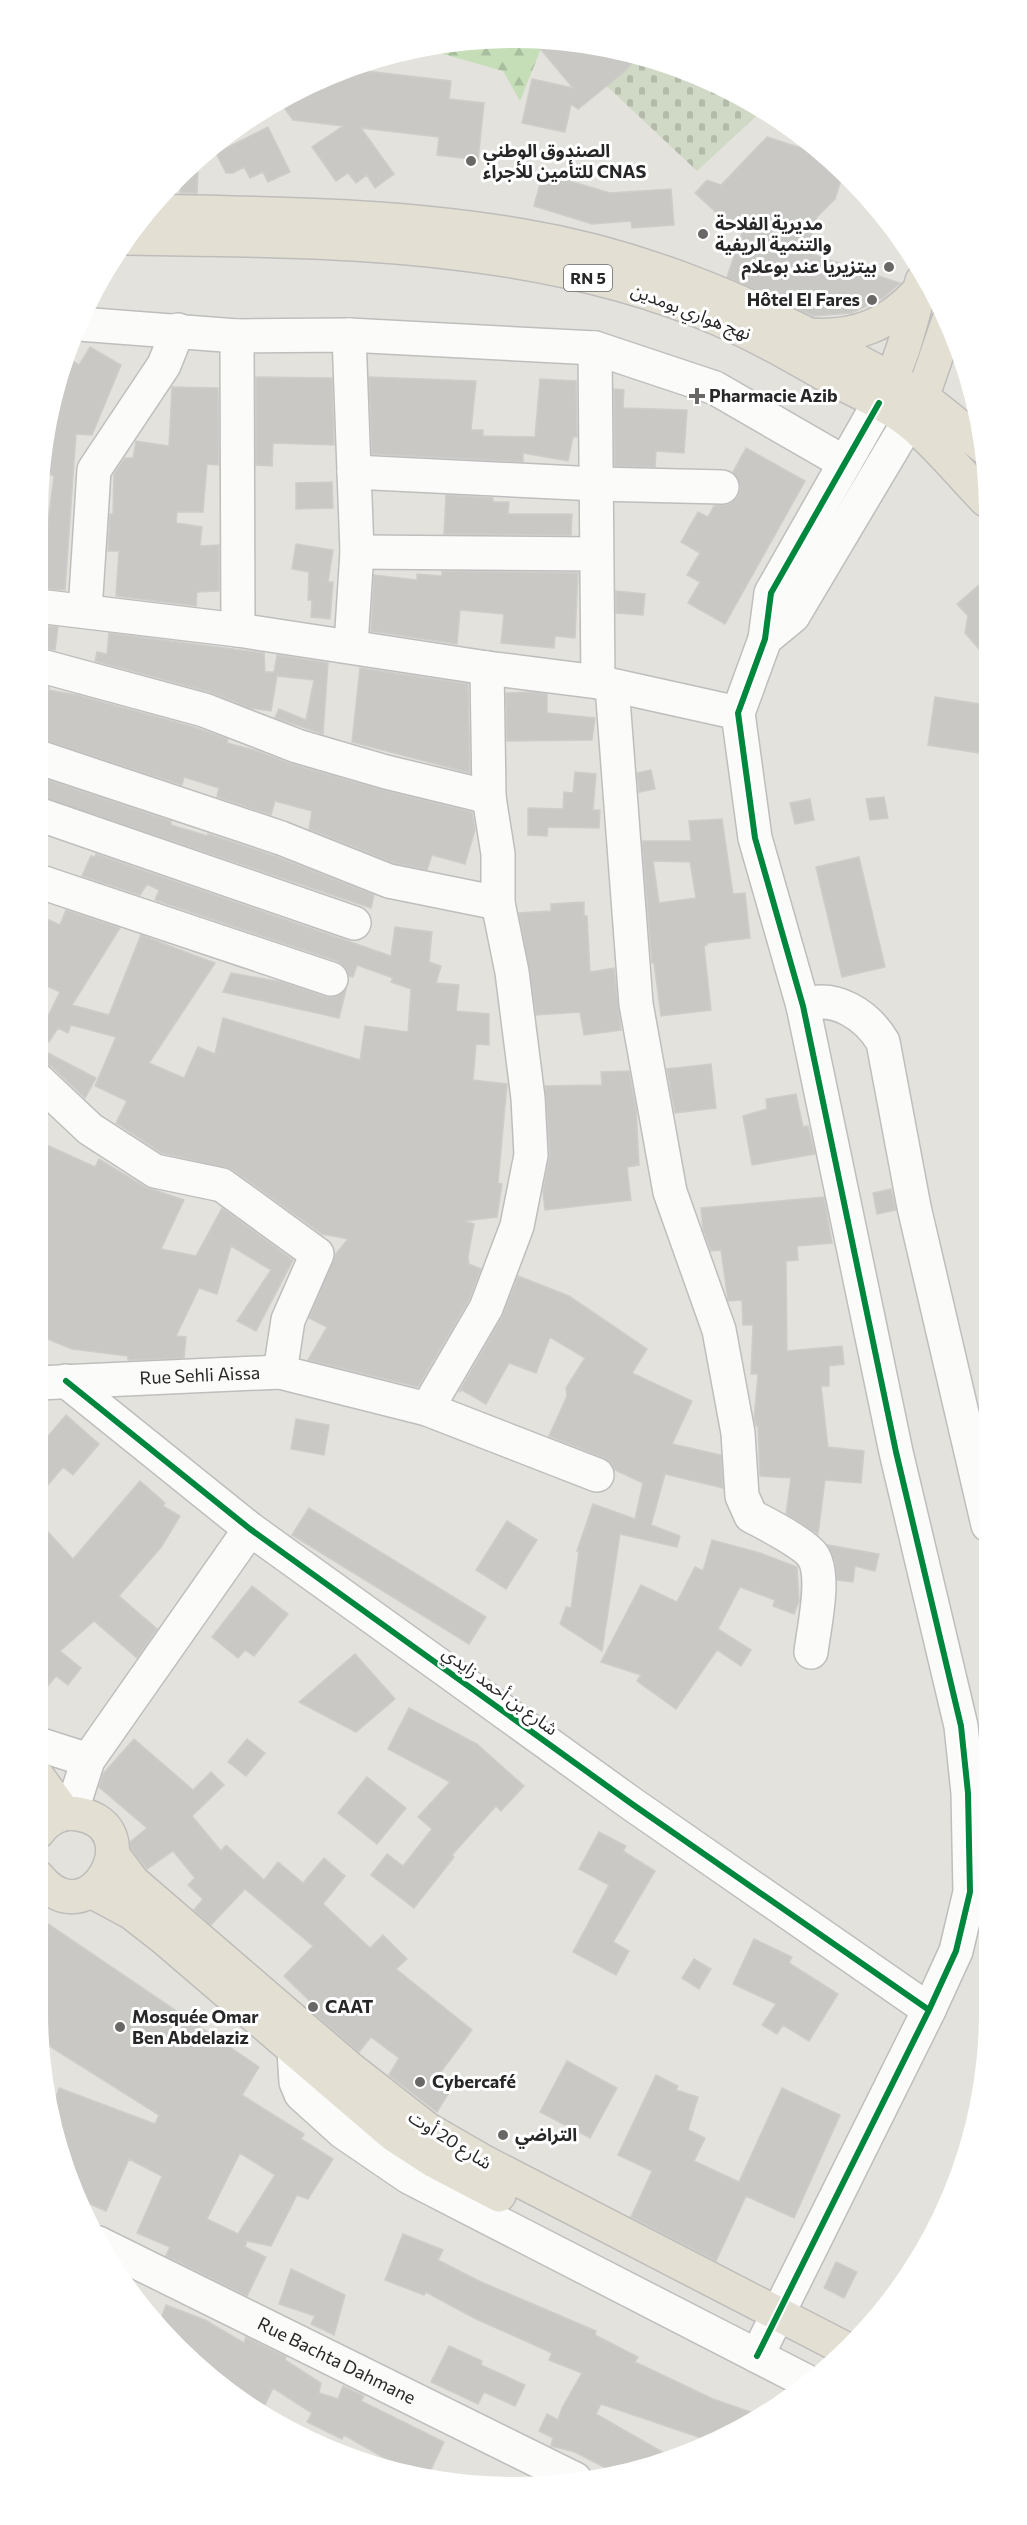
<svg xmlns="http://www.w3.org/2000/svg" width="1027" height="2525" font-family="Commissioner,'Noto Sans Arabic',sans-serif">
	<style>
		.forest { fill: url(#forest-firs) }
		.cemetery { fill: url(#cemetery-stones) }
		.building { fill: #c9c8c4; stroke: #cfcdc9; stroke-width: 1.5; fill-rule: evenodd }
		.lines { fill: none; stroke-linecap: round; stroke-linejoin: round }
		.minor-casing { stroke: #bebebe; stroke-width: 36 }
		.major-casing { stroke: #bebdbb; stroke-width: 36 }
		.minor { stroke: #fbfbfa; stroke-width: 33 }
		.major { stroke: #e3e0d3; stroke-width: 33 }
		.cycleway-casing { stroke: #fff; stroke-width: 10 }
		.cycleway { stroke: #00873e; stroke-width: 6 }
		.poi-dot { fill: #696866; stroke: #fff; stroke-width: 2 }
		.labels { text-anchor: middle; stroke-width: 6; stroke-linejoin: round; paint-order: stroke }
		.shield { fill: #fff; stroke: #686868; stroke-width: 1.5 }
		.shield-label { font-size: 16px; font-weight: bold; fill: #272727 }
		.poi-label { font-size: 18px; font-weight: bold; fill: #272727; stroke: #fff; text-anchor: start }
		.street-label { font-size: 18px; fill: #272727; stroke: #fff }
	</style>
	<defs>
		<pattern id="forest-firs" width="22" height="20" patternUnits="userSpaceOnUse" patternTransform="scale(1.5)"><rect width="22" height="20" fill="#c5deb8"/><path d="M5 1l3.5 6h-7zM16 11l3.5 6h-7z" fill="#a9be9e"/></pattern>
		<pattern id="cemetery-stones" width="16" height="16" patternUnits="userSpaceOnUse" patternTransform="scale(1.5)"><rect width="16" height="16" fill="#d0d9c5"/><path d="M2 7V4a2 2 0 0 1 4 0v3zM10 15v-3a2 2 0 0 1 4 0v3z" fill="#b3baa9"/></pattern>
	</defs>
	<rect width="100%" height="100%" fill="#e4e2dc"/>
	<path class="forest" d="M482,39L544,41L520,101L503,71L422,48Z"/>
	<path class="cemetery" d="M626,53L666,63L763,110L697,171L598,78Z"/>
	<path class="building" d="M533,40L575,42L639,56L623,73L578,109L571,104L565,132L522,123L532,79L573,88Z
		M349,69L451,81L449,99L484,103L478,160L437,155L439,137L361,128L394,174L375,188L367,175L356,183L348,173L336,181L312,147L343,126L293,120L279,101L303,87Z
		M268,127L290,172L268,182L263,172L250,178L244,167L233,173H226L216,153Z
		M767,137L820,154L843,174L835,199L817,217L806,252L900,283L884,297L852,313L813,316L727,277L744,226L718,214L695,193L707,180L721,185Z
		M185,172L198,173L197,193H180L181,176Z
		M543,173L610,193L671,189L674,225L632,228L631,221L592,224L534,206Z
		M90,347L121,365L92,435L76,434L65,590L38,588V530H47L54,476L44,472L47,454L55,437L51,434L63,361L65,356L79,365Z
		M256,377L332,378L334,445L273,443L272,466L256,465Z
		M369,377L476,381L471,430H483V436L535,437L540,379L576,381L577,437H573L568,461L523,453V462L372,454Z
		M172,387L218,388L219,465L207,464L203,512H177L176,523L202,527L200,546L219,545V591L197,592L196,606L116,596L119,551H108L110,514H113L114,474L125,458H133L136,441L169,446Z
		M614,389L624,390L623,408L687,410L684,453L656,451L655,467L615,466Z
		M746,448L805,481L725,624L688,603L700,582L687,575L700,553L681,542L698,512L708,517L714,506L730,504L738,497L741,487L733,472Z
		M332,482L333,508L296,509V483Z
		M446,495L493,498V502H509L508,514H572L571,535L444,534Z
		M296,544L333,550L328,582H333L330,619L311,617L312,600H308L309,572L292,569Z
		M442,571L578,573L575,638L555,636L554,648L501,643L504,614L460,610L457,644L371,631L374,575L417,580V574L442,576Z
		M986,579V657L965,633L968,616L957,604Z
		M616,591L645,594L643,615L616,613Z
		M38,625L58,627L55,650L38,647Z
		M109,633L264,653L265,672H274L277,655L328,663L323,734L275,718L279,709L306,720L314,680L277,676L271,711L250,708L209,692L95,661L97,652L107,654Z
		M360,668L468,684L470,773L352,742Z
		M38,684L49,687V690L77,695L194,727L228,739L227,743L254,750L292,764L382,790L472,812L475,830L465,864L432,855L427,870L394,863L309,829L312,811L275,801L271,815L217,797L219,788L184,777L182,785L38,739Z
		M530,692L547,694V713L595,718L592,740L507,741L506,693Z
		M935,697L986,705V754L928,745Z
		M651,770L655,789L639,792L637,773Z
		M575,772L596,774L593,810H600L599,828L548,827L547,836L528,835V808L563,809L564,792L573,793Z
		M40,777L171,821V825L208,836V834L275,856L374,895L371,908L38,796Z
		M884,797L888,818L870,820L866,799Z
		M810,799L814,820L795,824L790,803Z
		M722,819L733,894L745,893L750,938L707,943V945L704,946L711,1010L661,1016L654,963H652L642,841H691L689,821ZM653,861L690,862L696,898L659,903Z
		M96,854L391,956L395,927L432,932L429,962L441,966L436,983L459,985L456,1011L489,1014V1045L476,1044L473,1080L507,1084L498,1183L502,1184L497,1217L465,1221L474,1224L468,1257L469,1264L481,1269L469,1300L418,1387L308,1360L327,1327L309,1318L335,1255L348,1239L322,1234L233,1170L162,1153L116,1123L127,1101L95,1086L116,1037L71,1025L68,1033L58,1028L49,1042L38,1036L60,992L38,982V915L60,925L66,910L120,928L72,1005L109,1015L141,935L215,963L149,1063L184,1078L198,1047L215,1054L223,1018L360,1060L365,1026L408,1032L411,989L391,982L393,978L357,965L353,977L349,976L345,967L337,961L155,900L159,890L147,884L140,895L82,876L91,856L95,857Z
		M859,857L885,967L842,977L816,867Z
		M584,902V916H587L590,972L614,968L621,1030L584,1035L580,1012L536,1015L519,913L551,911V904Z
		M231,973L282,982L326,997H335L346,990L339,1018L223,992Z
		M48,1053L96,1078L85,1098L51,1066L41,1062Z
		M711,1064L716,1108L675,1113L667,1069Z
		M629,1071L636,1108L639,1165L627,1167L631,1200L545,1210L543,1191L550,1154L545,1086L602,1085L601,1072Z
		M796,1094L803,1127L808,1126L815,1154L752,1165L743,1116L767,1109L766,1099Z
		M38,1141L95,1167L99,1159L145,1187L184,1200L161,1249L196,1256L222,1208L293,1260L256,1331L237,1321L271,1270L231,1246L217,1294L199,1288L176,1336L186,1337L184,1358L128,1360V1356L72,1349L38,1335Z
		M891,1189L896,1210L877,1214L873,1193Z
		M824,1197L832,1243L797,1246L798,1260L786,1261L787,1351L842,1346L844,1364L829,1366V1386H821L828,1447L864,1451L861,1483L825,1480L818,1534L786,1514L791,1478L760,1476L758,1426H756L754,1419L758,1374H751L753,1325H743L742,1300L728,1301L721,1250L711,1251L703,1229L701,1208Z
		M518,1276L569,1296L647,1349L632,1373L692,1401L672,1444L721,1455L723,1488L665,1474L651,1525L680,1536L677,1547L620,1534L602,1651L560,1624L566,1607L571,1608L579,1551H577L593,1504L635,1519L643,1483L615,1470L611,1463L604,1458L549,1436L567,1396L566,1388L585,1358L550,1337L536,1373L509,1363L486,1404L462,1390L459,1392L502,1317Z
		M66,1415L99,1444L73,1475L63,1467L38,1497V1448Z
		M296,1419L329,1425L324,1455L291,1449Z
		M140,1481L165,1503L163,1506L180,1516L162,1546L119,1596L157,1629L137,1658L94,1621L60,1651L81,1668L68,1685L56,1676L38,1698V1521L73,1559Z
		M309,1508L486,1617L469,1644L292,1535Z
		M507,1521L537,1540L506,1589L476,1570Z
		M712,1540L760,1553L797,1567L799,1601L794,1614L773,1606L775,1600L740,1587L718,1629L751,1650L741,1666L717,1650L676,1709L637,1681L641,1675L601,1662L641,1585L677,1602L695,1567L703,1571Z
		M828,1545L879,1554L875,1571L855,1566L853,1582L837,1580L835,1562Z
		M252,1586L288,1614L254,1656L245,1650L238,1658L212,1637Z
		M355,1654L395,1699L356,1732L299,1702Z
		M409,1708L477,1744L524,1786L501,1811L496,1806L452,1855L454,1857L414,1908L371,1875L387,1854L403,1866L432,1829L418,1817L450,1782L388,1749Z
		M134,1739L193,1790L211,1772L224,1785L192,1816L221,1851L226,1845L264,1880L278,1862L303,1883L324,1858L345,1876L323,1904L370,1948L383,1935L407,1959L396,1969L472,2030L440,2073L455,2083L437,2112L389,2075L399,2058L371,2037L359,2052L311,2011L315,2006L284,1976L313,1946L245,1889L211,1925L194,1910L203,1899L188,1885L195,1878L173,1851L147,1869L130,1847V1842L147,1828L99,1787L103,1774Z
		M247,1739L265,1753L246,1776L228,1762Z
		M367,1777L406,1808L377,1844L338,1813Z
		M599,1832L626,1846L623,1851L655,1871L613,1942L629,1951L616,1975L573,1952L609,1885L579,1869Z
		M44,1921L259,2067L242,2095L304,2134L301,2139L333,2159L308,2199L297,2195L271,2246L247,2241L245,2247L266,2257L247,2296L166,2256L170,2247L137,2233L162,2176L129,2159L106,2211L78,2199L63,2165L53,2105L59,2088L155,2124L159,2115L43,2042L38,2012V1931ZM240,2153L275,2175L238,2234L207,2219Z
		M754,1939L792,1957L789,1963L838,1994L809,2041L783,2025L777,2034L762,2025L776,2004L733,1984Z
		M694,1959L711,1969L699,1989L682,1978Z
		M567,2061L617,2088L590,2138L540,2112Z
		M656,2075L678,2086L676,2090L698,2097L688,2130L705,2138L694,2161L739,2182L782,2088L840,2115L794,2218L746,2196L716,2261L631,2217L652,2171L618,2155Z
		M403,2234L443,2250L438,2260L479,2281L596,2331L595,2335L638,2357L635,2362L713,2399L762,2416L713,2442L601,2404L596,2414L673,2458L619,2475L575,2452L551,2446L553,2438L539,2431L547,2414L558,2420L562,2408L582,2373L549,2360L552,2353L474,2318L426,2292L424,2295L385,2280Z
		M836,2262L857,2272L844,2298L824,2288Z
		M291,2269L345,2295L334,2335L311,2324L315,2316L279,2304Z
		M166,2305L205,2320L244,2343L246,2337L286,2357L285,2360L321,2383L319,2393L338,2399L343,2386L364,2396L361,2401L444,2442L427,2478L388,2460L344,2435L342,2439L307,2422L312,2413L273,2388L263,2409L250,2402L158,2327Z
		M449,2346L482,2361L481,2365L525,2385L515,2406L484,2392L478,2404L431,2382Z"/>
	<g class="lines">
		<g class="minor-casing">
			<g id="minor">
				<path d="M79,324L237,336L349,335L595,348L715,388L845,463"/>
				<path d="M349,335L357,552L351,645"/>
				<path d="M237,336L238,630"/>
				<path d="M595,348L598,682"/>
				<path d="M354,472L597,484L722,487"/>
				<path d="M357,552L596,554"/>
				<path d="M38,606L238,630L487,668L598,682L738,713"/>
				<path d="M85,611L94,470L164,365L178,330"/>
				<path d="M765,639L793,616L909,421"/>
				<path d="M38,665L204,710L297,746L386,772L489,797"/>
				<path d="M612,686L636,1004L670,1192L719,1330L738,1433L742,1496L751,1516C765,1523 805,1544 813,1556C826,1576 814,1627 811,1652"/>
				<path d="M38,757L281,838L389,881L498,903"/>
				<path d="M38,814L354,923"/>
				<path d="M38,881L331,979"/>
				<path d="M803,1006C834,993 867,1015 883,1042L914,1207L988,1525"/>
				<path d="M38,1080L90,1129L155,1171L222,1185L317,1254L288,1320L280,1372"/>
				<path d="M66,1381L250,1529L632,1804L929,2010"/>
				<path id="s1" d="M38,1383L280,1372L427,1409L597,1475"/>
				<path d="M427,1409L486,1308L517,1226L531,1155L528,1098L512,972L498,903V854L489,797L487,668"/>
				<path d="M38,1744L88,1760"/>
				<path d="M71,1813L88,1760L250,1529"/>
				<path d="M294,2051L296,2082L301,2094L343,2132L409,2177L806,2381"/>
				<path id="s2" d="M98,2243L575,2479"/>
				<path d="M757,2356L929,2010L956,1951L970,1892L968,1793L961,1726L896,1452L803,1006L755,838L738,713L765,639L771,593L879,403"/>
			</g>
		</g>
		<g class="major-casing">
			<path id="major" d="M147,211C273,214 399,214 523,236C638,255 743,299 845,354C871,369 900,382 924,399C945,414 964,431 984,447
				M128,238C325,241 535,240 719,319C756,335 791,355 826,375C853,390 883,402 907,420C934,440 962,476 986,500
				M810,335C856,338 888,325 919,291
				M882,398C902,362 911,321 922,281
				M911,417L922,398L948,322
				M38,1777L65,1814
				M38,1832C47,1819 62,1811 78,1814C153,1826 90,1942 38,1877
				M113,1855L133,1882L162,1907L349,2068L427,2129L486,2163L842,2347
				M91,1891L132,1913L164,1938L394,2135L434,2161L499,2195"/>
		</g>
		<use href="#minor" class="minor"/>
		<use href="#major" class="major"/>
		<g class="cycleway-casing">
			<path id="cycleway" d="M66,1381L250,1529L632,1804L929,2010
				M757,2356L929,2010L956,1951L970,1892L968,1793L961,1726L896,1452L803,1006L755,838L738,713L765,639L771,593L879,403"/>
		</g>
		<use href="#cycleway" class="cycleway"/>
	</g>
	<g class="poi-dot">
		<circle cx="471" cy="161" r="6"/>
		<circle cx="703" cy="234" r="6"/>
		<circle cx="889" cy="267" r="6"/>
		<circle cx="872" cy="300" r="6"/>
		<path d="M694 387h6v6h6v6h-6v6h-6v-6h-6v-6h6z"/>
		<circle cx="313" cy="2007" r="6"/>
		<circle cx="120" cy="2027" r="6"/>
		<circle cx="420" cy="2082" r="6"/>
		<circle cx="503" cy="2135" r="6"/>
	</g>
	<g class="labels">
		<rect class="shield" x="564" y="265" width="48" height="26" rx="4.5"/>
		<g class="shield-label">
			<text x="588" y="284">RN 5</text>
		</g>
		<g class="poi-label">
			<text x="483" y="157">الصندوق الوطني<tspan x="483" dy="21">للتأمين للأجراء CNAS</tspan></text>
			<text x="715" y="230">مديرية الفلاحة<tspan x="715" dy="21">والتنمية الريفية</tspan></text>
			<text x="877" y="273" text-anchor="end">بيتزيريا عند بوعلام</text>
			<text x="860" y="306" text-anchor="end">Hôtel El Fares</text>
			<text x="709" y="402">Pharmacie Azib</text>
			<text x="325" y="2013">CAAT</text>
			<text x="132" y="2023">Mosquée Omar<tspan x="132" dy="21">Ben Abdelaziz</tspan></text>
			<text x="432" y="2088">Cybercafé</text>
			<text x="515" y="2141">التراضي</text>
		</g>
		<g class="street-label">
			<text transform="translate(691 312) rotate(21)" y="6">نهج هواري بومدين</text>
			<text dy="6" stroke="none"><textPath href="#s1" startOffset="162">Rue Sehli Aissa</textPath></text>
			<text transform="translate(500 1691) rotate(36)" y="6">شارع بن أحمد زايدي</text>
			<text transform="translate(450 2140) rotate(32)" y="6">شارع 20 أوت</text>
			<text dy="6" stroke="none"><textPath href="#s2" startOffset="266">Rue Bachta Dahmane</textPath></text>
		</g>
	</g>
	<path d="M0 0H1027V2525H0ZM513 48H514A465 465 0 0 1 979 513V2012A465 465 0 0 1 514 2477H513A465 465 0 0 1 48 2012V513A465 465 0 0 1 513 48Z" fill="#fff" fill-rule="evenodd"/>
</svg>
